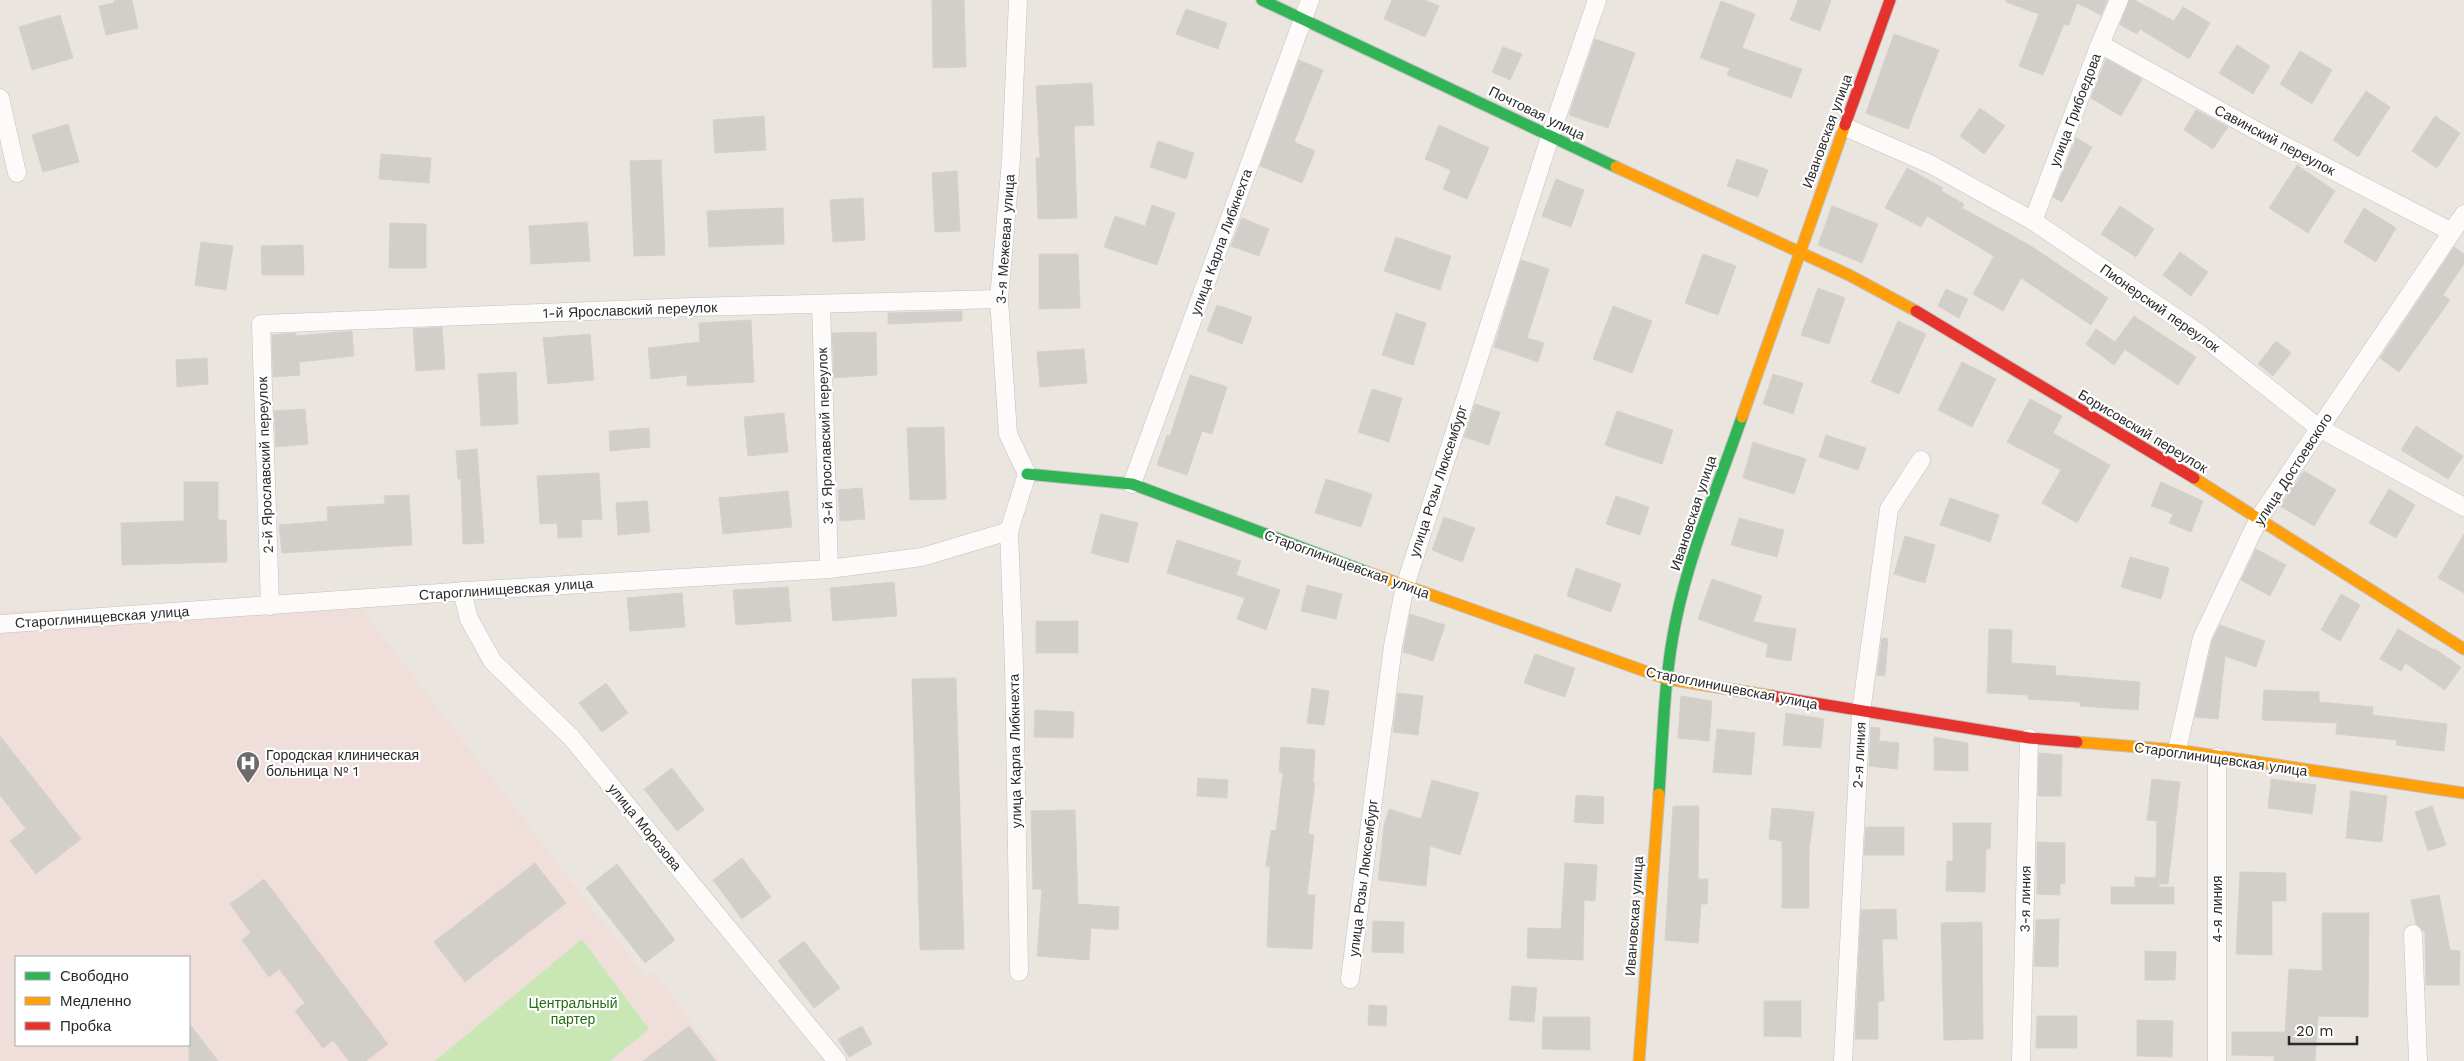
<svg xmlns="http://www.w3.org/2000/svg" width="2464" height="1061" font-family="'Work Sans',sans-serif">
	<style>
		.medical { fill: #f0dedb; fill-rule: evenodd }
		.green { fill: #c9e7b5 }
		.building { fill: #d2cfcb; stroke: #d5d1cb }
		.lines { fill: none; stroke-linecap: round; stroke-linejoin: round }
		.street-casing { stroke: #c3c1c1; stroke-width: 19 }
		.fast-casing { stroke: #c3c1c1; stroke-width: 13 }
		.slow-casing { stroke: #c3c1c1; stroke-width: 13 }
		.jam-casing { stroke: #c3c1c1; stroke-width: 13 }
		.street { stroke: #fcfbfa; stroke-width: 18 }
		.fast { stroke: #30b455; stroke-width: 11 }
		.slow { stroke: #ff9f0a; stroke-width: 11 }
		.jam { stroke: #e5322d; stroke-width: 11 }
		.labels { text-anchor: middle; stroke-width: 4.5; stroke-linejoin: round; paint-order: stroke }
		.street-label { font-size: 14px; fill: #2a2a2a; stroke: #fff }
		.poi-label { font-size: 14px; fill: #2a2a2a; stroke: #fff; text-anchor: start }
		.park-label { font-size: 14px; fill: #256d14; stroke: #fff }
	</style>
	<rect width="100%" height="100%" fill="#eae5df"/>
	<path class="medical" d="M355,601L646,978L654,972L721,1061H0V611ZM16,957H189V1045H16Z"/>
	<path class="green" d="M582,939L649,1029L610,1061H435Z"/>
	<path class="building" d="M114,0H132L138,28L106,35L99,6L114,3Z
		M932,0H964L966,67L933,68Z
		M1392,0H1425L1439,6L1425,37L1384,19Z
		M1798,0H1831L1820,31L1790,20Z
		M2007,0H2107L2101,15L2077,3L2069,25L2064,24L2043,75L2019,66L2039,14L2006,2Z
		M2129,0H2134L2174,21L2183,7L2210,23L2189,59L2140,29L2137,34L2120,25Z
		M1721,1L1755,14L1742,48L1802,69L1791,98L1727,75L1730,68L1700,58Z
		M1186,9L1227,23L1218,49L1176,34Z
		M60,15L73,58L32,70L19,27Z
		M1894,34L1939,50L1908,129L1866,113Z
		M1595,39L1635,53L1608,128L1569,115Z
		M2237,45L2270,66L2253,94L2219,73Z
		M1503,47L1522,54L1510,80L1492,72Z
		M2300,51L2332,70L2312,104L2280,84Z
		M2106,59L2142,79L2121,116L2091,98Z
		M1299,60L1323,70L1294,142L1315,151L1302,183L1260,166Z
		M1092,83L1094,125L1074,126L1077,218L1038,219L1036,158H1040L1036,86Z
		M2366,91L2390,107L2358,157L2333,140Z
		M1980,108L2005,126L1984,154L1960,136Z
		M2196,110L2228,127L2213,149L2184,130Z
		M764,116L766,150L715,153L713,120Z
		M2435,116L2460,133L2437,168L2412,151Z
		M68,124L79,162L43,172L32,135Z
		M1439,125L1489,148L1467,199L1443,189L1451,170L1425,159Z
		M2076,138L2092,147L2062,202L2053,197Z
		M1158,141L1194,153L1186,179L1150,167Z
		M381,154L431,158L429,183L379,179Z
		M1737,159L1768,170L1758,197L1727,186Z
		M661,160L665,255L634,256L630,161Z
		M2297,165L2335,191L2308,233L2269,208Z
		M1907,168L1943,188L1941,191L1964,204L1962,208L2031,246L2108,298L2091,325L2021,278L2003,311L1973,294L1994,256L1927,216L1921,227L1885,208Z
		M957,171L960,231L935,232L932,173Z
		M1556,179L1584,190L1571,227L1542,216Z
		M863,198L865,240L833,242L830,200Z
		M1152,205L1175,213L1157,265L1104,247L1115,216L1145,226Z
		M1832,206L1878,224L1862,263L1818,245Z
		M2120,206L2154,229L2136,257L2101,234Z
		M783,208L784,244L709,247L707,211Z
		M2364,208L2396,228L2376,262L2344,242Z
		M1242,218L1269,229L1259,256L1231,246Z
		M587,222L590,261L531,264L529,226Z
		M390,223L426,224V268H389Z
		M1396,237L1451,256L1440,290L1384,271Z
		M201,242L233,246L226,290L195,285Z
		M303,245L304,275H262L261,246Z
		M2454,247L2464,254V264L2443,295L2450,300L2399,372L2380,358Z
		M2180,252L2208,272L2191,296L2163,275Z
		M1039,254H1078L1080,308L1039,309Z
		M1703,254L1736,266L1718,315L1685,303Z
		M1521,260L1549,269L1527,338L1544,343L1538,362L1494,347Z
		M1818,288L1845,298L1829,344L1801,335Z
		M1946,289L1968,299L1959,318L1938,306Z
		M1217,305L1252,317L1242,344L1207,331Z
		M1613,306L1652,321L1632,373L1593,359Z
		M962,311V321L888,324V313Z
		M1396,313L1426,323L1413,365L1382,355Z
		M2134,316L2196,357L2178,385L2120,346L2125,349L2114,365L2086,344L2096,329L2115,342Z
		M751,320L754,382L687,386V375L651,379L648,348L700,342L699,323Z
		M1898,321L1926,334L1899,394L1871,382Z
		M442,327L445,369L416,371L413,329Z
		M352,331L354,356L299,362L300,375L273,377L272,335L296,333V336Z
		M876,332L877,375L834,378L832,333Z
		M590,334L594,380L548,384L543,338Z
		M2276,341L2291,353L2273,376L2258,364Z
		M1084,349L1087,383L1040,387L1037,352Z
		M207,358L208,384L177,387L176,360Z
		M1962,362L1996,379L1972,427L1938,410Z
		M516,372L518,424L481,426L478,374Z
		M1773,374L1803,383L1793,414L1763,404Z
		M1190,375L1227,387L1212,434L1202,431L1187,475L1157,465L1167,435L1170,436Z
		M1372,389L1402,398L1389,442L1358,432Z
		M2030,399L2062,416L2053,433L2110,465L2077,523L2042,503L2061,470L2007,442Z
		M1475,404L1500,412L1489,445L1464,437Z
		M305,409L308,444L276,447L274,411Z
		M1617,411L1673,430L1662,464L1605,445Z
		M784,413L788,452L748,456L744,417Z
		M2416,426L2463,456L2448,479L2401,450Z
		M944,427L946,499L910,500L907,428Z
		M649,428L650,447L610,451L609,431Z
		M1826,435L1866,448L1858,470L1819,457Z
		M1753,442L1806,459L1794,494L1743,478Z
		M477,449L484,543L463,544L461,479H458L456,451Z
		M2304,471L2336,490L2314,526L2280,506Z
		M599,473L602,519L581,520L582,537L558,538L557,523L540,524L537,476Z
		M1326,479L1372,494L1361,527L1315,513Z
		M184,482H218V520H226L227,562L122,565L121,523L184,521Z
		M2161,482L2203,501L2191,532L2169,523L2173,514L2151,506Z
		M862,488L865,519L840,521L838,490Z
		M2389,489L2415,505L2396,538L2369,523Z
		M788,491L792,527L723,534L719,498Z
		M409,495L412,545L282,553L279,525L328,521L327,507L385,504L384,496Z
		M1616,496L1649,507L1640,535L1606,524Z
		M1950,498L1999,515L1990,542L1940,525Z
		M647,501L650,532L618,535L616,503Z
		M1101,514L1138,523L1128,563L1091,553Z
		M1444,517L1475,528L1462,562L1432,550Z
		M1739,518L1784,530L1777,557L1731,545Z
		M2464,534V593L2438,578Z
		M1905,536L1935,545L1925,583L1894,574Z
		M1177,540L1241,561L1236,575L1280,590L1266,630L1237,619L1245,598L1167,573Z
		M2256,549L2286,565L2270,596L2241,580Z
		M2130,557L2169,568L2161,599L2121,587Z
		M1576,568L1621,584L1611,612L1567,596Z
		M1712,579L1762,596L1753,622L1796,629L1791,661L1766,657L1768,644L1698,619Z
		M894,582L897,616L833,621L830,588Z
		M1307,585L1342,594L1336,619L1301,611Z
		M788,587L791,621L736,625L733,590Z
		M682,593L685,627L630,631L627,598Z
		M2341,594L2360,605L2340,641L2321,630Z
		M1410,614L1445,625L1433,661L1403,652Z
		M1036,621H1078V653H1036Z
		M2220,625L2265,641L2256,667L2225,656L2218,719L2195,717L2212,641Z
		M1989,629L2012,630L2011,663L2056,666L2055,675L2140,682L2138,710L2080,706V702L2028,699V695L1987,693Z
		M2398,629L2434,650L2435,649L2461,667L2445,690L2405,663L2401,671L2380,659Z
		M1882,638H1888L1885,676L1877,675Z
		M1535,654L1575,668L1565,697L1524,683Z
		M956,678L964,949L920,950L912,679Z
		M606,683L628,713L602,732L579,703Z
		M1312,688L1329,691L1324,725L1307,723Z
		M2264,690L2319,692V702L2373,707L2372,715L2447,724L2444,751L2396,745L2397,740L2336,734L2337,723L2262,720Z
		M1398,693L1423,696L1418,735L1393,732Z
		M1681,696L1712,701L1709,741L1678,738Z
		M1035,710L1074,712L1073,738L1034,737Z
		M1786,713L1824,719L1821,748L1783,745Z
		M1871,727L1880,728L1879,741L1899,743L1897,769L1869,766Z
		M1717,729L1755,733L1751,775L1713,772Z
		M0,736L81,839L36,874L10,841L26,829L0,795Z
		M1934,737L1968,743V771L1934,770Z
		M1281,747L1315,750L1313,783H1315L1308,834L1314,835L1307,895H1315L1312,949L1267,947L1270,867L1266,866L1271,830L1276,831L1283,773L1279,772Z
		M2039,753L2062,755L2061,796H2038Z
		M672,768L704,810L677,831L644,789Z
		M1198,778L1228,780L1227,798L1197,796Z
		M2152,779L2180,782L2168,884H2159V887H2174V904H2111V887H2135V877L2156,878L2157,821L2147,820Z
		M2271,779L2316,785L2312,814L2268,808Z
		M1432,780L1479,793L1460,855L1430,846L1426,886L1378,880L1384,826L1389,809L1421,819Z
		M2351,791L2387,796L2382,842L2346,838Z
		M1576,795L1604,797L1603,824L1574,822Z
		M1673,806H1699L1698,879H1708L1707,904H1701L1698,943L1665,940Z
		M2432,806L2446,845L2428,851L2415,812Z
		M1772,808L1814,812L1809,851V908H1782V841L1769,839Z
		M1075,810L1078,904L1119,907L1118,930L1091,928L1089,960L1037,956L1042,889H1033L1031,811Z
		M1953,823H1991L1990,849H1986L1985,892L1946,891L1947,861H1953Z
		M1866,827H1904V855H1864Z
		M2037,842L2065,843V884H2060V895L2037,894Z
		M742,858L771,897L742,919L713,880Z
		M535,863L566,903L465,982L434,942Z
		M1565,863L1597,865L1595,901L1584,900L1583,960L1527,958L1528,928L1561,929Z
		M617,864L675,940L645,963L586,888Z
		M2240,872L2286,873V901H2272V955L2236,954Z
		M264,879L388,1044L366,1061H349L333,1040L323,1048L295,1011L305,1003L279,969L269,977L242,940L251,933L230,904Z
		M2439,895L2450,950L2460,951L2459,985H2426L2425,932L2416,924L2411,900Z
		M1896,909L1897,939H1882L1884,1001H1878V1039H1855L1861,910Z
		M2322,913H2369L2368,1017L2318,1016L2315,1061H2274L2275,1056L2232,1055V1032H2285L2289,969L2322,971Z
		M2059,919L2058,967L2034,966L2036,920Z
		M1373,921L1404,922L1403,953L1372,952Z
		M1982,922L1983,1039L1944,1040L1941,923Z
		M804,941L840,988L814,1008L778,961Z
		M2145,951L2176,952L2175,980H2145Z
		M1512,986L1537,988L1534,1022L1509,1020Z
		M1764,1001H1801V1037L1764,1036Z
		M1369,1005L1387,1006L1386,1026L1368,1025Z
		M2037,1016H2077V1048H2036Z
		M1543,1017H1590V1050L1542,1049Z
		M2137,1020L2173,1021L2172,1057L2137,1056Z
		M189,1023L218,1061H189Z
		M689,1026L716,1061H643Z
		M862,1026L872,1044L849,1057L838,1039Z"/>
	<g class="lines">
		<g class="street-casing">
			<path id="street" d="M1018,0L1011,160L999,299L1008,434L1027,474L1009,531L1014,664L1019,972
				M2100,44L2264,135L2452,232
				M0,98L17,173
				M1845,127L1930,164L2033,221L2200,334L2319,428L2464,507
				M2033,221L2100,44L2119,0
				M821,304L829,569
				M1132,484L1310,0
				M462,591L469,619L493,662L571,737L837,1061
				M270,606L261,324L692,307L999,299
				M0,624L483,590L829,569L922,557L1009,531
				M2177,750L2202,638L2259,518L2464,214
				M2413,934L2418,1061
				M1350,979L1393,646L1405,586L1550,137L1597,0
				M1843,1061L1861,712L1889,509L1921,460
				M2021,1061L2029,738
				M2217,1061V757"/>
		</g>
		<g class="fast-casing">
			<path id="fast" d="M1262,0L1616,167
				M1027,474L1132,484L1367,572
				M1659,794C1663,736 1664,677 1676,620C1690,551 1719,484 1742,417"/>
		</g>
		<g class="slow-casing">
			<path id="slow" d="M1616,167L1849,275L1916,311
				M1742,417L1845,125
				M2194,478L2464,649
				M1367,572L1667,679L1772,696
				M2077,742L2177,750L2464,793
				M1639,1061L1659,794"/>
		</g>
		<g class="jam-casing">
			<path id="jam" d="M1845,125L1890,0
				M1916,311L2194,478
				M1772,696L2029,738L2077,742"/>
		</g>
		<use href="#street" class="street"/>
		<use href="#fast" class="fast"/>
		<use href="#slow" class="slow"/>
		<use href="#jam" class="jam"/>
	</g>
	<defs>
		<g id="hospital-pin" transform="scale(1.25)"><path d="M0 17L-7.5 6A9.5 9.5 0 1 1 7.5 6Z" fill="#6d6b69" stroke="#fff"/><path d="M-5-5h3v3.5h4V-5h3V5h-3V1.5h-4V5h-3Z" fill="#fff"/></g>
	</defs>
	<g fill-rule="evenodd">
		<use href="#hospital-pin" x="248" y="763"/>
	</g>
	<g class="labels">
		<g class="street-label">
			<text transform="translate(2075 110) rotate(-69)" y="5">улица Грибоедова</text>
			<text transform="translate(1537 113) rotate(26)" y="5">Почтовая улица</text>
			<text transform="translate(1827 131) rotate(-70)" y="5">Ивановская улица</text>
			<text transform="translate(2275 140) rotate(28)" y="5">Савинский переулок</text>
			<text transform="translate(1005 239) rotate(-86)" y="5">3-я Межевая улица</text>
			<text transform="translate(1221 242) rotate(-70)" y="5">улица Карла Либкнехта</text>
			<text transform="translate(2160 308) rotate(35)" y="5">Пионерский переулок</text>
			<text transform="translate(630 310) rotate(-2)" y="5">1-й Ярославский переулок</text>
			<text transform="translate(2143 431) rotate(31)" y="5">Борисовский переулок</text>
			<text transform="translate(825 436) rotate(-92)" y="5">3-й Ярославский переулок</text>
			<text transform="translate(265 465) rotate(-92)" y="5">2-й Ярославский переулок</text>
			<text transform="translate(2293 469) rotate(-57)" y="5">улица Достоевского</text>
			<text transform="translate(1438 481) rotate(-72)" y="5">улица Розы Люксембург</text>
			<text transform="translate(1693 513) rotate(-72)" y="5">Ивановская улица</text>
			<text transform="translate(1347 564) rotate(20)" y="5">Староглинищевская улица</text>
			<text transform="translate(506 589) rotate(-4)" y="5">Староглинищевская улица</text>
			<text transform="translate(102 617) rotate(-4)" y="5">Староглинищевская улица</text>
			<text transform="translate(1732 688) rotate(11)" y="5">Староглинищевская улица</text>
			<text transform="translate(1015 751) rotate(-91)" y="5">улица Карла Либкнехта</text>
			<text transform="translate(1859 755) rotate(-87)" y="5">2-я линия</text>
			<text transform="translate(2221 759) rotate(8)" y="5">Староглинищевская улица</text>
			<text transform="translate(645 827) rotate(51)" y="5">улица Морозова</text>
			<text transform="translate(1363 878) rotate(-83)" y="5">улица Розы Люксембург</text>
			<text transform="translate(2025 899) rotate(-89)" y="5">3-я линия</text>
			<text transform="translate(2217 909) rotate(-90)" y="5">4-я линия</text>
			<text transform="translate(1634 916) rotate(-86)" y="5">Ивановская улица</text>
		</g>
		<g class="poi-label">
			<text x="266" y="760">Городская клиническая<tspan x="266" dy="16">больница № 1</tspan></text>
		</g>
		<g class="park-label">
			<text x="573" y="1008">Центральный<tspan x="573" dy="16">партер</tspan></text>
		</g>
	</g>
	<rect x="15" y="956" width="175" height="90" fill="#ffffff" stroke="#aaaaaa"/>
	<rect x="25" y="972" width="25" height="8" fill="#30b455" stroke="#aaaaaa"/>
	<text x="60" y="981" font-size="15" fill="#2a2a2a">Свободно</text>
	<rect x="25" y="997" width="25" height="8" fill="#ff9f0a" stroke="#aaaaaa"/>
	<text x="60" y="1006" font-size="15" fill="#2a2a2a">Медленно</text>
	<rect x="25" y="1022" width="25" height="8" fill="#e5322d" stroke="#aaaaaa"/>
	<text x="60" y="1031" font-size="15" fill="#2a2a2a">Пробка</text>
	<path d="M2289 1036v8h68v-8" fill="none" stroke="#2a2a2a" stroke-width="2.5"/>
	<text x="2296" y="1036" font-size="15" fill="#2a2a2a" stroke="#ffffff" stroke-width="4" paint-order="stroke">20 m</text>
</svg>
